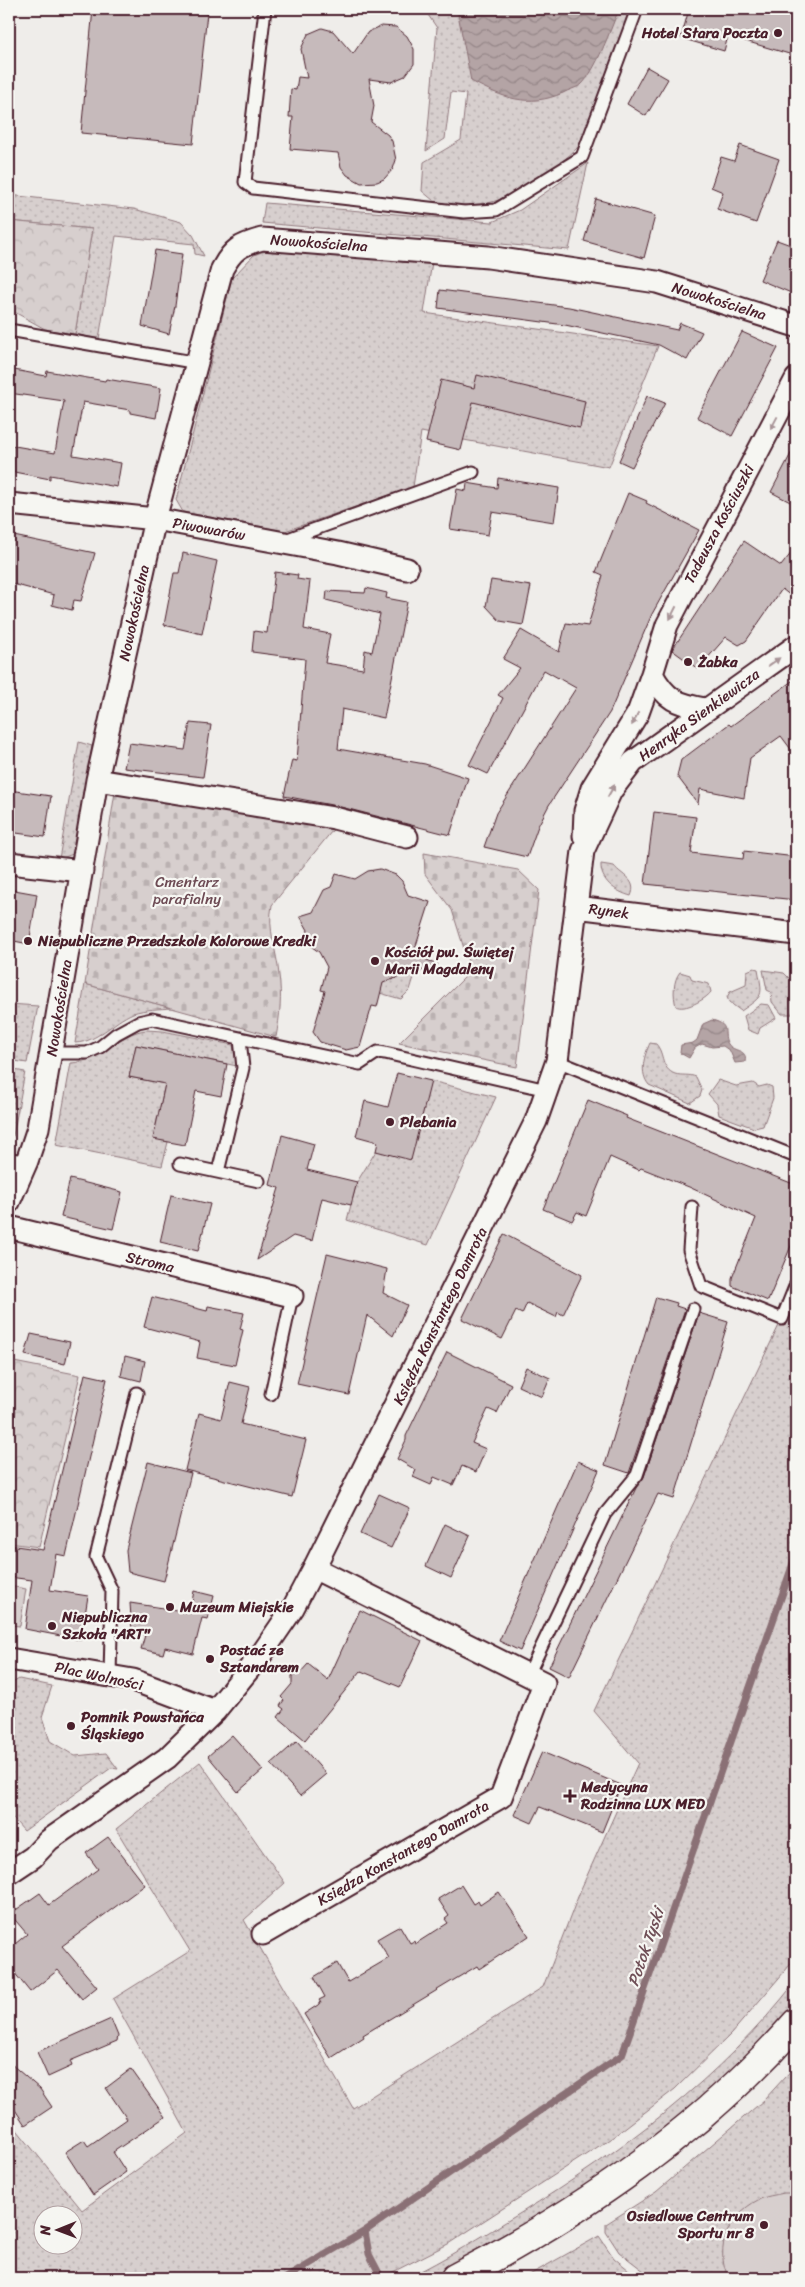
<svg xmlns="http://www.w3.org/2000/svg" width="805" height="2287" font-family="Sriracha,sans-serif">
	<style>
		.grass { fill: url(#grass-dots); stroke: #90777c; fill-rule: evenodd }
		.forest { fill: url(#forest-crowns); stroke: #90777c }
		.cemetery { fill: url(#cemetery-stones); stroke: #90777c }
		.pitch { fill: #d7cfce; stroke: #90777c }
		.water { fill: url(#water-waves); stroke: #8a6f74 }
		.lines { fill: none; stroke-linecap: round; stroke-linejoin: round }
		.stream { stroke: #8a6f74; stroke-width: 7 }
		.building { fill: #c6babb; stroke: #4a1f2b }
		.service-casing { stroke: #4a1f2b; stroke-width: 15 }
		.minor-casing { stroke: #4a1f2b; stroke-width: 25 }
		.tertiary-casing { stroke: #4a1f2b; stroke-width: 31 }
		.service { stroke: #f6f6f2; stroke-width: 11 }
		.minor { stroke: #f6f6f2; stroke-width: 21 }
		.tertiary { stroke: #f6f6f2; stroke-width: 28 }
		.oneway { fill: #a99598 }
		.poi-dot { fill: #4a1f2b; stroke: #f6f6f2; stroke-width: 2 }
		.labels { text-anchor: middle; stroke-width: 4.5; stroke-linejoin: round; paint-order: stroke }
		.poi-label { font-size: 15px; font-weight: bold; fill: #4a1f2b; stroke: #f6f6f2; text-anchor: start }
		.street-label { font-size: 15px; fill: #4a1f2b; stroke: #f6f6f2 }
		.park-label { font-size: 15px; fill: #6d4b54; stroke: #f6f6f2 }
		.water-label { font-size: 16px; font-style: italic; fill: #6f4e56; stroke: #f6f6f2 }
	</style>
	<defs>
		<pattern id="grass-dots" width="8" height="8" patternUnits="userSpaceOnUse" patternTransform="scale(1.25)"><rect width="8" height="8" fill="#d7cfce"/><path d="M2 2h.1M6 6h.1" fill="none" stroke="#bab1b1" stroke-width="1.8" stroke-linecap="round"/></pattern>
		<pattern id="forest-crowns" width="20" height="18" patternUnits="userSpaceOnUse" patternTransform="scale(1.25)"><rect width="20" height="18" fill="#d7cfce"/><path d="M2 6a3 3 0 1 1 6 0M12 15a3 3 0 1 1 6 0" fill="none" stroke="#bab1b1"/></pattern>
		<pattern id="cemetery-stones" width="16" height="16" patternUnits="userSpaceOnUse" patternTransform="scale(1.25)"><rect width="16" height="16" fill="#d7cfce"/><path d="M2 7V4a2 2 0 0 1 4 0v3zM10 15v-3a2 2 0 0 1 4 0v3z" fill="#bab1b1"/></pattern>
		<pattern id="water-waves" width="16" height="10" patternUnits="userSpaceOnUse" patternTransform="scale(1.25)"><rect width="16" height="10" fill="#b4a4a5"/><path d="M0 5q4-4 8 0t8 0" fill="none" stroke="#948587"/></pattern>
	</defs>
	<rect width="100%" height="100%" fill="#efedea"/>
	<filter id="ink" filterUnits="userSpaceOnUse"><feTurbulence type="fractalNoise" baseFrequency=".02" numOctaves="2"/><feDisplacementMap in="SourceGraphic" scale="10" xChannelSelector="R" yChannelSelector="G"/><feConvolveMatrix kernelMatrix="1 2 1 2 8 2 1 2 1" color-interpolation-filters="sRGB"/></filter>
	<g filter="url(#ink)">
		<path class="grass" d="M424,9H632L582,143C564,163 518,195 492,202C479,206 446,206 434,201C430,198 426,194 422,191L424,162L461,140L466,94L451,92L445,139L426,151L437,28Z
			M588,163L569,250L262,223L265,203L492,222L520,210Z
			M9,195L134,209L181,222L193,235L204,256L195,254L194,244L116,236L99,339L75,334L92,229L9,221Z
			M264,251L432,262L424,313L658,346L609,467L421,432L413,487L285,531L183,512L176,500L232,278L254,255Z
			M79,742L92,746L76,853L59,859Z
			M601,864L614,866C622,876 638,880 631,896C616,892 600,881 601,864Z
			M384,966L411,975L415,974L410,990L401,999L376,992Z
			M754,968L758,969C763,997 764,995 741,1011L729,1002L727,997L730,992L746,985L747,971Z
			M763,970L784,973L796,985V1014H782L772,1002L771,992L767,990Z
			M680,972L690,975L692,980L709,984L711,992C705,1000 684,1011 676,1006C673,996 673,980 680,972Z
			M85,984L172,1008C159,1009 146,1009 133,1013C112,1022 98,1042 75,1043Z
			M9,1004L38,1006L27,1063L9,1060Z
			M761,1004L769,1005L776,1018L760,1028L758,1034L748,1030L744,1016Z
			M146,1030L163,1031L233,1045L237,1066L136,1045L129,1077L165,1084L153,1138L168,1142L162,1166L56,1145L71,1063C102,1062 118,1033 146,1030Z
			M650,1043L656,1044C665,1054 660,1068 675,1074C682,1076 689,1074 696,1077L702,1090L700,1096L690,1103L649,1085C639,1073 644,1056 650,1043Z
			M9,1069L25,1072L13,1136L9,1139Z
			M718,1080L736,1086L753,1083L759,1087L767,1085L772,1087L773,1098L763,1126L754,1128L719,1115L717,1104L708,1094Z
			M431,1081L496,1097L428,1245L347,1220L357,1182L376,1151Z
			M796,1284V1958L731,2034L675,2089L613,2137L448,2244L381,2278H10L9,2277V2120L82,2210L187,2133L113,1999L190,1951L116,1829L200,1762L285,1883L244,1920L353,2108L543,1987L581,1889L638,1763L594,1711L782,1319ZM42,2214H72V2244H42Z
			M19,1679L52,1686L42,1717L50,1741L75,1756L106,1753L118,1769L111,1768L24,1831L9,1814V1685Z
			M796,1981V2003L750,2055L694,2109L551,2214L431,2278H407C446,2259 482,2236 519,2214C623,2150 721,2078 796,1981Z
			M796,2065V2202L735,2278H653L619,2252L606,2232V2224L656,2192L764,2100Z
			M599,2236L614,2258L639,2278H524Z"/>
		<path class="forest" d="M9,221L92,229L75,334L45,329L9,309Z
			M9,1361L80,1375L39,1547L9,1543Z"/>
		<path class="cemetery" d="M115,792L336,826L272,905C267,929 277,951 279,975C282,996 280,1016 276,1037L85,984Z
			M424,853L518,870L539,890L517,1067L399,1043L471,971L452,910L425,874Z"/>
		<path class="pitch" d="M9,1586L26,1589L20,1626L9,1625Z
			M784,2193H796V2278H729C713,2248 729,2215 758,2200C765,2196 776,2195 784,2193Z"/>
		<path class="water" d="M457,9H619C611,28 596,71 581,85C576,88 568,90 563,93C528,108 503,98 471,81Z
			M712,1020C732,1025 721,1033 728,1044C734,1053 748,1048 745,1062L735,1063L730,1051L723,1046L712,1047L702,1044L695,1048L689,1058L680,1053L681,1045L693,1043L697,1040L703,1024Z"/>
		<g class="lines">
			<path class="stream" d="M365,2231L369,2254L380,2275
				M286,2278L365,2231L622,2055L796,1555"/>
		</g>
		<path class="building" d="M93,9H162L207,13L193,144L81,133Z
			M689,9H796V56L728,36L724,51L681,38Z
			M381,26L396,27L407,36L414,49V64L405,76L391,82L369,79L374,106L371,122L388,135L392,141L396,160L393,169L384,179L377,182L361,183L347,175L341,167L338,153L290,149L293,117H289L291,89L296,90L298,77L307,78L301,49L308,34L322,28L333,31L353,54L368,32Z
			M647,67L668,79L646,116L627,104Z
			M740,145L779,159L756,223L717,209L723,192L711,187L721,157L734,161Z
			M596,199L655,216L644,258L584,241Z
			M777,240L796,247V295L760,280Z
			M155,250L182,254L175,306L169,334L142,326Z
			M440,290L569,307L677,330L680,323L702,332L687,360L659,345L565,325L438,308Z
			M742,332L778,348L732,436L697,417Z
			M9,369L46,376L47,371L105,381L106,379L161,388L156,418L130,413V410L83,402L73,455L121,463L117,487L50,475V479L9,471V445L55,453L64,401L9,393Z
			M477,375L585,401L580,428L473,402L461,450L426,442L441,380L474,388Z
			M647,396L665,403L632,467L619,461Z
			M796,444V505L771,492Z
			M498,478L559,488L554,522L492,512L488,535L450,529L457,489L466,491L467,483L497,488Z
			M628,493L647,501L646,503L699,530L652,614L610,712L549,805L538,826L527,857L484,847L496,813L576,688L544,670L488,774L469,765L503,698L498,695L520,668L503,659L521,630L559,652L566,623L588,626L603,575L596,572Z
			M9,535L95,553L81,601L74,600L72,610L52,605L54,595L9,583Z
			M744,541L781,566L796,547V600L782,589L746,641L739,645L726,637L698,669L672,650Z
			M183,553L217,561L202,634L164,625L174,573H179Z
			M275,572L298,575L297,579L310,581L304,629L330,634L325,663L363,669L365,650L372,652L380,614L326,600L327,591L365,593L366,588L387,593L386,598L407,602L384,718L342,709L338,749L425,764L468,778L450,835L337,806L284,796L292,760L297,761L305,659L252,652L254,631L267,633Z
			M491,580L531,586L523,625L500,621L486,606Z
			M796,678V756L781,736L750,758L744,798L700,789L698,804L677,776L681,760L729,724L731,726Z
			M190,723L211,725L203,777L124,768L129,743L185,750Z
			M9,790L51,796L45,837L9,832Z
			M654,812L696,817L691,853L743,859L744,851L796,857V900L645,884Z
			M380,869L396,875L402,881L408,895L430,902L413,955L438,964L413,975L399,974L396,978L383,983L377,1007L372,1006L360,1047L346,1050L320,1042L313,1032L325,991L321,990L327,967L319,952L304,941L308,930L300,916L313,912L324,890L331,887L336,874L355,879L368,871Z
			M9,889L37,894L29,944L9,940Z
			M136,1045L227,1064L221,1096L196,1091L185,1145L153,1139L165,1084L129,1077Z
			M397,1073L431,1081L411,1160L376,1151L378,1142L356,1136L365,1101L388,1107Z
			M588,1100L627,1116L626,1118L796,1185V1234L768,1301L732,1286V1278L756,1218L689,1187L641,1168L639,1170L610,1157L586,1216L577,1212L572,1221L543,1209Z
			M282,1135L314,1144L307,1170L357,1182L351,1205L322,1198L312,1241L293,1236L257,1260L279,1188L270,1185Z
			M70,1179L122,1192L113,1229L61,1217Z
			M171,1195L210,1204L198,1251L160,1242Z
			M504,1234L582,1275L563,1315L558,1312L556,1317L527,1303L522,1314L516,1311L502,1339L462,1319Z
			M327,1254L387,1269L383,1293L407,1305L393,1336L367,1315L349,1395L297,1384Z
			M152,1297L207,1311L208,1306L244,1313L240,1329L243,1330L235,1365L197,1358L200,1342L144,1327Z
			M656,1297L677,1303L676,1306L685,1309L629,1473L605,1465Z
			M699,1313L728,1322L674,1499L658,1494L569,1677L549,1667L636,1488L644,1477Z
			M31,1334L70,1342L65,1364L25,1355Z
			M447,1352L511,1384L497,1413L488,1409L472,1443L486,1449L476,1472L462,1466L453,1485L434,1477L431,1485L413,1477L416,1470L397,1459L406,1440V1436Z
			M125,1356L145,1361L141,1381L121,1376Z
			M526,1367L550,1378L542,1397L518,1386Z
			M85,1374L107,1379L66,1556L56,1554L50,1590L88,1596L81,1640L25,1629L32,1580L9,1577V1545L43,1550Z
			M230,1382L250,1387L241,1424L306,1440L292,1497L185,1470L199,1413L221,1419Z
			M578,1461L599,1470L520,1651L499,1641Z
			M148,1462L191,1473L164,1581L128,1572L126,1550Z
			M379,1494L410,1508L391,1548L360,1534Z
			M445,1524L470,1536L451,1578L426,1566Z
			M194,1591L214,1596L208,1619L202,1618L193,1654L165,1647L163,1654L141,1649L145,1635L132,1632L130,1603L190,1612Z
			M360,1610L422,1641L400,1687L361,1671L305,1740L278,1717L284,1709L280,1706L284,1700L281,1697L292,1684V1675L299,1674L308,1664L328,1680Z
			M232,1735L263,1770L238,1792L208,1756Z
			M297,1741L326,1774L300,1796L271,1764Z
			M542,1752L621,1785L602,1832L540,1807L532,1823L514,1815Z
			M108,1837L145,1885L62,1946L97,1987L82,1999L58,1970L30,1992L9,1966V1949L27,1934L10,1914L40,1893L49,1905L98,1869L86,1853Z
			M461,1885L473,1904L478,1901L480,1905L499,1892L529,1936L479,1969L477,1966L363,2035L364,2037L331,2058L304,2014L321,2003L319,2000L325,1997L314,1977L337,1963L348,1982L389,1958L377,1939L389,1932L400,1926L410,1943L414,1941L415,1944L448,1923L445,1919L449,1916L438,1899Z
			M111,2019L118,2036L117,2041L70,2061L72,2066L48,2077L37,2052Z
			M11,2064L40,2089L52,2107L25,2125L10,2102Z
			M131,2069L165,2117L113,2152L126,2172L93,2195L65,2152L84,2140L88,2146L127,2119L106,2088Z"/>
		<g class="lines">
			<g class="service-casing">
				<path id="service" d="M265,9L245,182L253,188L464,212L496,210L582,157L637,9
					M9,330L198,363
					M285,540L473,472
					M52,1053H87L100,1047L116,1034L138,1022L152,1019L360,1064L378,1052L385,1053L547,1090
					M557,1061L796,1157
					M9,1159L27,1161
					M180,1164L259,1181
					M218,1172L243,1068L240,1039
					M692,1207L689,1250L701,1286L782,1319L796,1284
					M271,1394L292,1296
					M528,1675L605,1514L637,1475L693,1309
					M110,1676L112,1591L96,1557L137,1393"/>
			</g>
			<g class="minor-casing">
				<path id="minor" d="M9,504L155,519L338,553L407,569
					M652,674C666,700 677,704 705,709
					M97,780L334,818L407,837
					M584,836L585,811L592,788L638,713L652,674L667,625L796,379
					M9,863L82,871
					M576,907L796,934
					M9,1202L27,1161L38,1128L97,780L155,519L222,269C233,249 240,245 262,239L488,257L657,282L796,326
					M9,1227L292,1296
					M9,1659L133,1680L215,1711
					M9,1873L33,1857L49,1840L167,1758L215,1711L263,1652L293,1608L314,1568L536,1121L557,1061L583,851L611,791L633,762L796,646
					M263,1934L501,1797L544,1683L314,1568"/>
			</g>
			<g class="tertiary-casing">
				<path id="tertiary" d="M455,2278C582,2212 701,2131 796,2023"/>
			</g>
			<use href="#service" class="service"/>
			<use href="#minor" class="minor"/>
			<use href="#tertiary" class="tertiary"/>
		</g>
		<defs><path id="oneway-solid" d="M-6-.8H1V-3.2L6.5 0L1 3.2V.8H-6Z" transform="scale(1.25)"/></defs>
		<g class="oneway">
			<use href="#oneway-solid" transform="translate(774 423) rotate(118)"/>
			<use href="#oneway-solid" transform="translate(673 613) rotate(117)"/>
			<use href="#oneway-solid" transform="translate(774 662) rotate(-35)"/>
			<use href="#oneway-solid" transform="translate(635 719) rotate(117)"/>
			<use href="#oneway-solid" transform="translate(611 791) rotate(-61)"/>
		</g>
	</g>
	<g class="poi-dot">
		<circle cx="778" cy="33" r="5"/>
		<circle cx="688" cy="662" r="5"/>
		<circle cx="28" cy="941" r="5"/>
		<circle cx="375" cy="961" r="5"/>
		<circle cx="390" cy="1122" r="5"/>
		<circle cx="170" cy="1607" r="5"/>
		<circle cx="52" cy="1626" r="5"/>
		<circle cx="210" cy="1659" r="5"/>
		<circle cx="71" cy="1726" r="5"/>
		<path d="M567.5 1788.5h5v5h5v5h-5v5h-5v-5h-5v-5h5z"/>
		<circle cx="764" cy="2225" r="5"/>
	</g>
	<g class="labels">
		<g class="poi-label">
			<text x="768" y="38" text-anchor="end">Hotel Stara Poczta</text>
			<text x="698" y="667">Żabka</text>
			<text x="38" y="946">Niepubliczne Przedszkole Kolorowe Kredki</text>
			<text x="385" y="957">Kościół pw. Świętej<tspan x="385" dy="17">Marii Magdaleny</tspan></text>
			<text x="400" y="1127">Plebania</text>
			<text x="180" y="1612">Muzeum Miejskie</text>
			<text x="62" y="1622">Niepubliczna<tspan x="62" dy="17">Szkoła "ART"</tspan></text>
			<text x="220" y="1655">Postać ze<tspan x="220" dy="17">Sztandarem</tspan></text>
			<text x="81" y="1722">Pomnik Powstańca<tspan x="81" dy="17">Śląskiego</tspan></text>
			<text x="581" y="1792">Medycyna<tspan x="581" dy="17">Rodzinna LUX MED</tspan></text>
			<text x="754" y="2221" text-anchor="end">Osiedlowe Centrum<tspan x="754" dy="17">Sportu nr 8</tspan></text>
		</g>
		<g class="street-label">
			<text transform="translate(319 243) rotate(4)" y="5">Nowokościelna</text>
			<text transform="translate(719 301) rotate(17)" y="5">Nowokościelna</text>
			<text transform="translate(719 524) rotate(-62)" y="5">Tadeusza Kościuszki</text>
			<text transform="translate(209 529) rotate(10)" y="5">Piwowarów</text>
			<text transform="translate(134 613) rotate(-78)" y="5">Nowokościelna</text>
			<text transform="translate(699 715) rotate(-36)" y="5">Henryka Sienkiewicza</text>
			<text transform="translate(609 911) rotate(7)" y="5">Rynek</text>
			<text transform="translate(59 1008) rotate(-81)" y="5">Nowokościelna</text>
			<text transform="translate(150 1262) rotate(13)" y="5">Stroma</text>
			<text transform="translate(440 1316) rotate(-64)" y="5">Księdza Konstantego Damrota</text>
			<text transform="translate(99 1676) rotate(12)" y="5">Plac Wolności</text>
			<text transform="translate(403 1853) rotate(-30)" y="5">Księdza Konstantego Damrota</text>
		</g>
		<g class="park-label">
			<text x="187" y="887">Cmentarz<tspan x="187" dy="17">parafialny</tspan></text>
		</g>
		<g class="water-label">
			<text transform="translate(645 1947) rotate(-71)" y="6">Potok Tyski</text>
		</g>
	</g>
	<rect width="805" height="2287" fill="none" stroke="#f6f6f2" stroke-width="30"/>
	<rect x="15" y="15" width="775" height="2257" fill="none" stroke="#4a1f2b" stroke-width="2" filter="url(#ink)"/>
	<g transform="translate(58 2230) rotate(269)"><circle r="24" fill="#f6f6f2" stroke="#b1a0a2"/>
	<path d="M0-4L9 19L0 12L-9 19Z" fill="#4a1f2b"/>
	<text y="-8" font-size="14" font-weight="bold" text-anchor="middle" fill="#4a1f2b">N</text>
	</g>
</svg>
